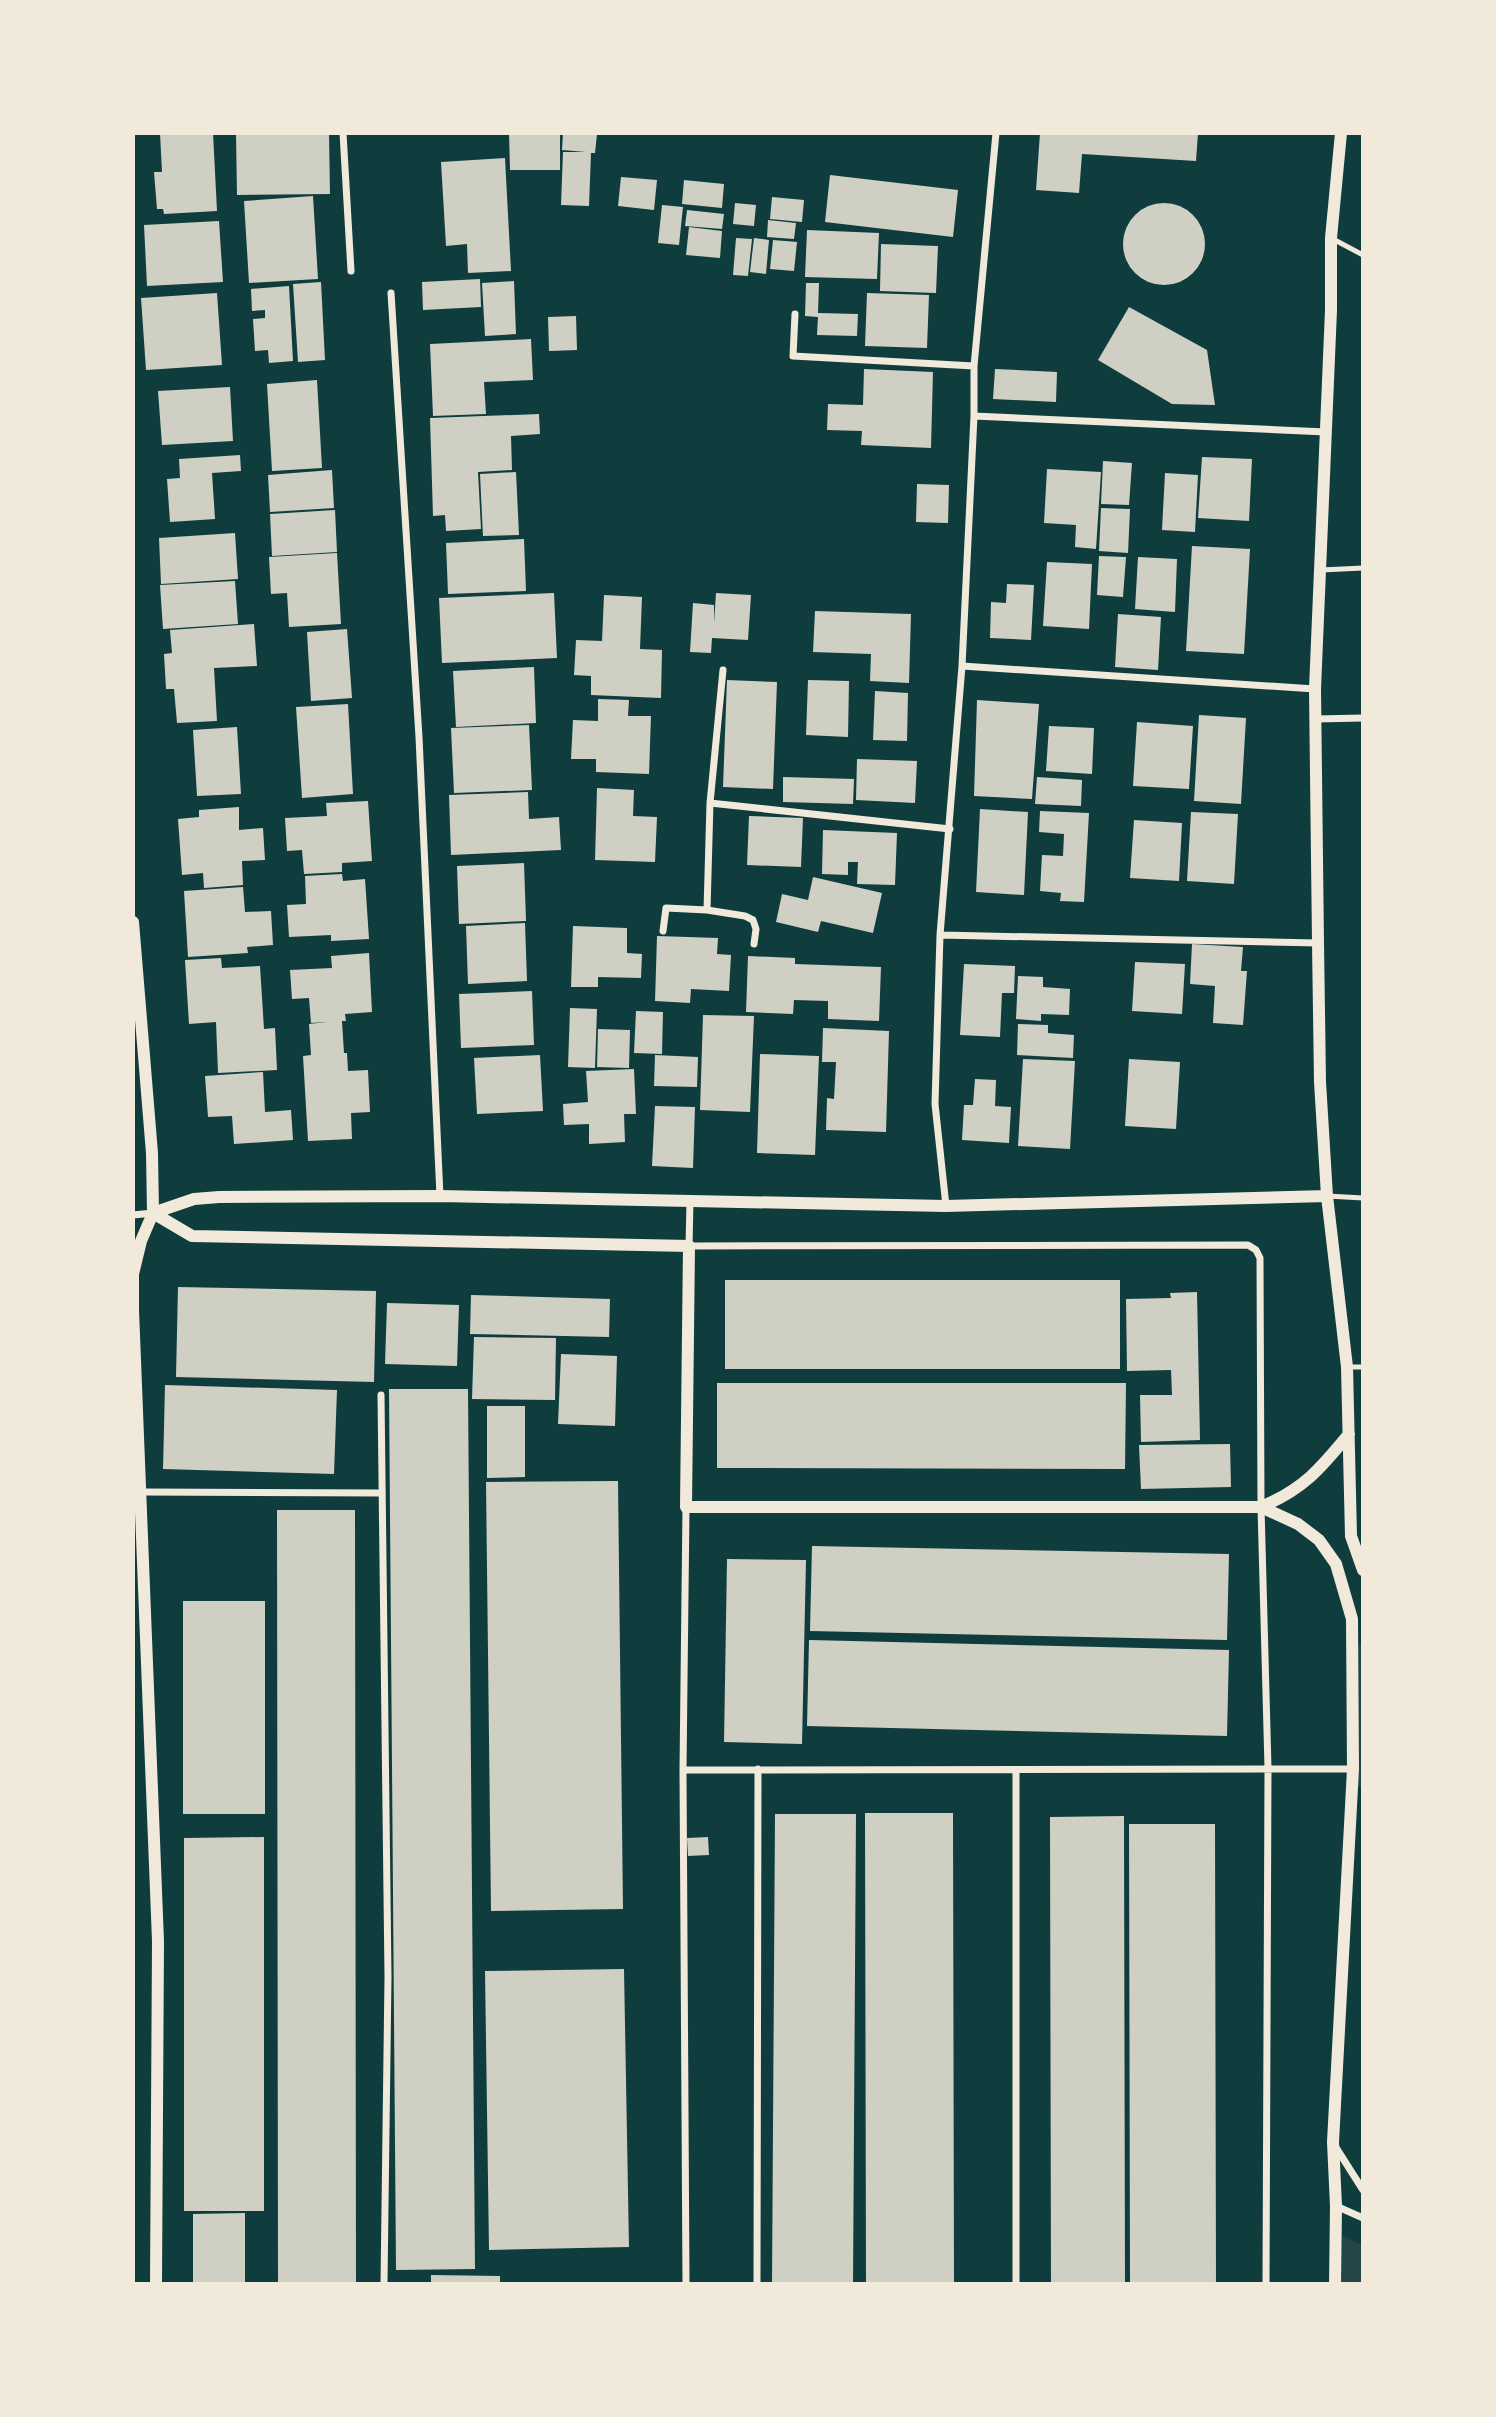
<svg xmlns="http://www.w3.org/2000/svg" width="1496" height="2417" font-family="'Roboto Condensed',sans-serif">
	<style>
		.green { fill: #244646 }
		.building { fill: #cfcfc3 }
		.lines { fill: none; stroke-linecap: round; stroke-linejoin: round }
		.service { stroke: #f1e9da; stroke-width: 5 }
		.minor { stroke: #f1e9da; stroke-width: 7 }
		.tertiary { stroke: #f1e9da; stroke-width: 12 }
	</style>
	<rect width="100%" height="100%" fill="#0f3d3e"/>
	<path class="green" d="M1363,1644V1788L1347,1783V1646Z
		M1338,2233L1363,2246V2284H1337Z"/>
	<path class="building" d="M160,133H213L217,211L164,214L163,209H157L154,172H162Z
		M236,133H329L330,194L237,195Z
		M509,133H560V170H510Z
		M563,133L597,134L595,153H591L589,206L561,205L563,152H586L562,150Z
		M1040,133H1198L1196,161L1082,154L1079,193L1036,190Z
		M505,158L511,271L468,273L467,244L446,246L441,162Z
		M830,175L958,190L953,237L825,222Z
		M621,177L657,180L654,210L618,206Z
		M684,180L724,184L722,208L682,204Z
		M313,196L318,279L249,283L244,201Z
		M772,197L804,200L802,222L770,219Z
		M1123 244a41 41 0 1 1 82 0a41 41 0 1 1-82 0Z
		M735,203L756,205L754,226L733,224Z
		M662,205L683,207L679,245L658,243Z
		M687,210L724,214L722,229L685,226Z
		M768,220L796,223L794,239L767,237Z
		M219,221L223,282L147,286L144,225Z
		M689,227L722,231L720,258L686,255Z
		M807,230L879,233L877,279L805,277Z
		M736,238L752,239L748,276L733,275Z
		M754,238L769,240L766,274L750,272Z
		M773,240L797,242L794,271L770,269Z
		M881,244L938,246L936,293L880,291Z
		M480,279L481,307L423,310L422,282Z
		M514,281L516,334L485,336L482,283Z
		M321,282L325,360L298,362L293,284Z
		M806,283H819L818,313L858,314L857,336L817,335L818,317L805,316Z
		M289,286L293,361L269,363L268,350L255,351L253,319L265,318V310L252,311L251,289Z
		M217,293L222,365L146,370L141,298Z
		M867,293L929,295L927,348L865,346Z
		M1129,307L1207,350L1215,405L1172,404L1098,360Z
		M576,316L577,350L549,351L548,317Z
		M531,339L533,380L484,382L486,414L433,416L430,344Z
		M864,369L933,372L931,448L861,445L862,431L827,430L828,404L863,405Z
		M995,369L1057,372L1056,402L993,399Z
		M317,380L322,468L272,471L267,384Z
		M230,387L233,441L162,445L158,391Z
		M539,414L540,434L511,436L512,470L478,472L481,529L446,531L445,515L433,516L430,418Z
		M240,455L241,471L212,473L215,519L170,522L167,479L180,478L179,459Z
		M1202,457L1252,459L1249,521L1198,518Z
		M1103,461L1132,463L1129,505L1101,504Z
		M1047,469L1101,472L1096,549L1075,547L1076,525L1044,523Z
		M332,470L334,508L270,512L268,475Z
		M516,472L519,535L483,536L480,474Z
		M1165,473L1198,475L1195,532L1162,530Z
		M917,484L949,485L948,523L916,522Z
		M1101,508L1130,509L1128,553L1099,551Z
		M335,510L337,552L272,556L270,514Z
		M235,533L238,579L161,584L159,538Z
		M524,539L526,591L448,594L446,543Z
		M1192,546L1250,549L1244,654L1186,651Z
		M337,553L341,624L289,627L287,593L271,594L269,557Z
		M1099,556L1126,557L1123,597L1097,595Z
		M1138,557L1177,559L1175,612L1135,609Z
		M1047,562L1092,564L1089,629L1043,626Z
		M235,581L238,624L163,629L160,585Z
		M1007,584L1034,585L1031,640L990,638L991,602L1006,603Z
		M554,593L557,658L442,663L439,598Z
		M716,593L751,595L748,640L712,638L711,653L690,652L693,603L714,605V623Z
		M604,595L642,597L640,649L662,650L661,698L591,695V676L574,675L576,640L602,641Z
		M815,611L911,614L909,683L870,681L871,654L813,652Z
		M1118,614L1161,617L1158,670L1115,667Z
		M254,624L257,666L214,668L217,721L177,723L174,689H166L164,654L172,653L170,630Z
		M347,629L352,698L311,701L307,632Z
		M534,667L536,723L456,727L453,671Z
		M727,680L777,682L773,789L723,787Z
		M808,680L849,681L848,737L806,735Z
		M875,691L908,693L907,741L873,740Z
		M598,699L629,700L628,716H651L649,774L596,772V759H571L573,720L598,721Z
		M977,700L1039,704L1032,799L974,796Z
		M348,704L353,794L302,798L296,707Z
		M1199,715L1246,718L1241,804L1194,801Z
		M1137,722L1193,726L1189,789L1133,786Z
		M529,725L532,790L454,793L451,728Z
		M1049,726L1094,728L1092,774L1046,771Z
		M237,727L241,794L197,796L193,730Z
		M857,759L917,761L915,803L856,800Z
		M783,777L854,779L853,804L783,802Z
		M1037,777L1082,780L1081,806L1035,804Z
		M597,788L634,790L633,816L657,817L655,862L595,860Z
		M528,792L529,819L559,817L561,850L451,855L449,795Z
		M368,801L372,861L342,863V872L304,874L302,850L287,851L285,818L327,816L326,803Z
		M239,807V830L263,828L265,860L242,861L243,885L204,888L203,873L182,875L178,819L199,817V810Z
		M980,809L1028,812L1024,895L976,892Z
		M1040,811L1089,813L1084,902L1060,901L1061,893L1040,891L1042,855L1063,856L1064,834L1039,832Z
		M1191,812L1238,814L1234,884L1187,881Z
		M749,816L803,818L801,867L747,865Z
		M1134,820L1182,823L1179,881L1130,878Z
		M823,830L897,833L895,885L857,884L858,862H848V875L822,874Z
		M524,863L526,921L459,924L457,866Z
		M342,874L343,881L365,879L369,939L331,941V935L289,937L287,905L306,904L305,876Z
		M813,877L882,893L873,933L821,921L818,932L776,922L782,894L808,900Z
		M243,887L245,912L271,911L273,945L247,947L248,953L188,957L184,891Z
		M525,923L527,981L468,984L466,926Z
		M573,926L627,928V953L642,954L641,978L598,977V987H571Z
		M657,936L718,938L717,954L731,955L729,991L691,989L690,1003L655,1001Z
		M1192,944L1243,947L1241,971H1247L1243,1025L1213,1023L1215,986L1190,984Z
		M369,953L372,1012L345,1014L346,1021H342L344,1053H347L348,1071L368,1070L370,1112L351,1113L352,1139L308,1141L303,1056L311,1055L309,1024L326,1022L311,1023L309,998L292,999L290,970L332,968L331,956Z
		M748,956L795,958V964L881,967L879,1021L828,1019V1001L794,1000L793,1014L746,1012Z
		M221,958L222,968L260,966L264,1029L275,1028L277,1070L218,1073L216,1022L189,1024L185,960Z
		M1135,962L1185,964L1182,1014L1132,1011Z
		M964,964L1015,966L1014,993H1002L1000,1037L960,1035Z
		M1018,976L1043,977V987L1070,989L1069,1015L1041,1014V1021L1016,1019Z
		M532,991L534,1045L461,1048L459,994Z
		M570,1008L597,1009L595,1068L568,1067Z
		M636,1011L663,1012L662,1054L634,1053Z
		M703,1015L754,1016L750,1112L700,1110Z
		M1018,1024L1048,1025V1033L1074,1035L1073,1058L1017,1055Z
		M823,1028L889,1031L886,1132L826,1130L827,1098L834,1099L836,1062H822Z
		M598,1029L630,1030L629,1068L597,1067Z
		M760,1054L819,1056L815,1155L757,1153Z
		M540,1055L543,1111L477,1114L474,1058Z
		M655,1055L698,1057L697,1087L654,1086Z
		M1023,1059L1075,1061L1070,1149L1018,1146Z
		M1129,1059L1180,1062L1176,1129L1125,1126Z
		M634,1069L636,1114H624L625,1142L589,1144V1124L564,1125L563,1104L588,1102L586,1071Z
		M263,1072L265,1112L291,1110L293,1140L234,1144L232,1116L208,1117L205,1076Z
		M975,1079L996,1080L995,1106L1011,1107L1009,1143L962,1140L964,1105H973Z
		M655,1106L695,1107L693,1168L652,1166Z
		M725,1280H1120V1369H725Z
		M178,1287L376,1291L374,1382L176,1377Z
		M1197,1292L1200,1440L1141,1442L1140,1395H1172L1171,1370L1127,1371L1126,1299L1171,1298L1170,1293Z
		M471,1295L610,1299L609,1337L470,1334Z
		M387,1303L459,1305L457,1366L385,1364Z
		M474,1337L556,1338L555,1400L472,1399Z
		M561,1354L617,1356L615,1426L558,1424Z
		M717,1383H1126L1125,1469L717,1468Z
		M165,1385L337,1390L334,1474L163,1469Z
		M389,1389H468L475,2269L396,2270Z
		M487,1406H525V1477L487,1478Z
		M1230,1444L1231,1487L1141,1489L1139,1445Z
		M618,1481L623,1909L491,1911L486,1482Z
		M277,1510H355L356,2284H278Z
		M812,1546L1229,1554L1227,1640L810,1631Z
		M727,1559L806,1560L802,1744L724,1742Z
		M183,1601H265V1814H183Z
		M809,1640L1229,1650L1227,1736L807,1726Z
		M865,1813H953L954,2284H866Z
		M775,1814H856L853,2284H772Z
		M1124,1816L1125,2284H1051L1050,1817Z
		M1129,1824H1215L1216,2284H1130Z
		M264,1837V2211H184V1838Z
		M708,1837L709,1855L688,1856L687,1838Z
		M624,1969L629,2247L489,2250L485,1971Z
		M245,2213V2284H193V2214Z
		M431,2275L500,2276V2284H431Z"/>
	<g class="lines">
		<path class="service" d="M1331,238L1363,255
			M1321,570L1363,568
			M1327,1196L1363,1198
			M1349,1367H1363"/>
		<path class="minor" d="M343,133L351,271
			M391,293L419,737L440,1196
			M795,314L793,356L974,366
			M974,416L1326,432
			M962,666L1315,689
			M723,670L710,803L707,910L745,916L753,920L756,929L754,944
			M1315,719L1363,718
			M710,803L950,829
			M663,931L666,908L707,910
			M940,935L1318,943
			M690,1201L689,1246L1248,1245L1256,1250L1260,1258L1261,1507L1268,1768L1266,2284
			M946,1206L935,1104L940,935L962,666L974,416V366L996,133
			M133,1215L153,1213
			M381,1395L388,1977L384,2284
			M141,1492L382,1493
			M683,1770L1353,1769
			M1335,2146L1363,2190
			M1336,2206L1363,2218
			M686,2284L683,1770L686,1507
			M757,2284L758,1769
			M1016,2284V1770"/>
		<path class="tertiary" d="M1341,133L1331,238V310L1315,689L1318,943L1320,1082L1327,1196L1347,1367L1351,1536L1363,1570
			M133,922L152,1153L153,1213L141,1241L133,1274V1310L158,1941L156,2284
			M153,1213L192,1236L689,1246L686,1507H1261C1304,1489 1321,1468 1349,1434
			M153,1213L194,1199L219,1197L440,1196L946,1206L1327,1196
			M1261,1507L1298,1524L1319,1540L1336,1564L1352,1619L1353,1769L1333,2142L1336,2206L1335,2284"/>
	</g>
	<rect width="1496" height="2417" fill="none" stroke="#f1e9da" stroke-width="270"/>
</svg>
